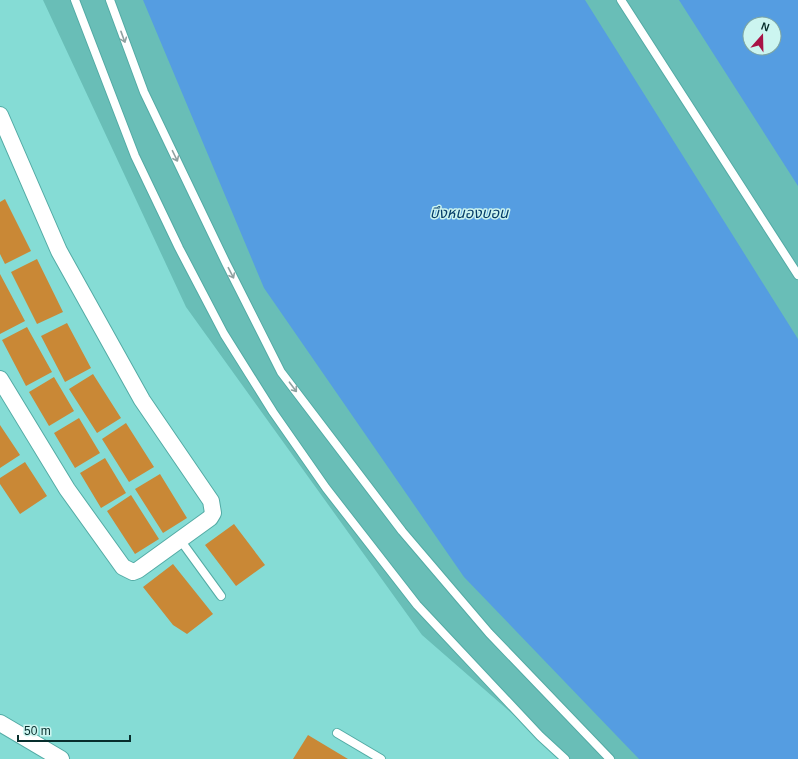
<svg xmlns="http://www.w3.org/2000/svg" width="798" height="759" font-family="Helvetica,'Noto Sans Thai',sans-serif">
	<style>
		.green { fill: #69beb7; fill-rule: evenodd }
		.water { fill: #559de1; fill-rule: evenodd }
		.building { fill: #c98836 }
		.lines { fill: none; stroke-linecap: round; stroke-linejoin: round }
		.service-casing { stroke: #53aba5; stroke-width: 10 }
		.minor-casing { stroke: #53aba5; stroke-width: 18 }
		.service { stroke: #fff; stroke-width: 8 }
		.minor { stroke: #fff; stroke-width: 16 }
		.oneway { stroke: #8fa1a0 }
		.labels { text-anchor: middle; stroke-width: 3; stroke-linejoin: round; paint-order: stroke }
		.water-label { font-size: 15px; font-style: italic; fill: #063d69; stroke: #ccf5f0 }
	</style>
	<rect width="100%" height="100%" fill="#85dcd5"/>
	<path class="green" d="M43,0H798V759H564L422,635L186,307ZM750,24H774V48H750Z"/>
	<path class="water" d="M143,0H585L798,339V759H639L464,577L264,288Z
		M679,0H798V186ZM750,24H774V48H750Z"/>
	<path class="building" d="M5,199L31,251L5,264L0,254V202Z
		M37,259L63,312L37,324L11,272Z
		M0,274L25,321L0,334Z
		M67,323L91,368L65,382L41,336Z
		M27,327L52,372L26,386L2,340Z
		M93,374L121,418L97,433L69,389Z
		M54,377L74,411L49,426L29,392Z
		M79,418L100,453L75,468L54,433Z
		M126,423L154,467L129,482L102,439Z
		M0,425L20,455L0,468Z
		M105,458L126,493L101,508L80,473Z
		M25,462L47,496L20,514L0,484V478Z
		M160,474L187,518L163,533L135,489Z
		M131,495L159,539L135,554L107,511Z
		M234,524L265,565L236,586L205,545Z
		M173,564L213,614L187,634L173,625L143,587Z
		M308,735L348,759H293Z"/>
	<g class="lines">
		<g class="service-casing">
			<path id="service" d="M75,0L135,156L179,248L224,334L273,412L326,488L417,605L540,736L565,759
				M110,0L144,92L226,263L281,372L402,531L489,633L610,759
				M621,0L798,275
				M181,541L221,596
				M337,733L381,759"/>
		</g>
		<g class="minor-casing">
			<path id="minor" d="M0,115L59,251L142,400L211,501L213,513L210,518L138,570L133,572L123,567L67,489L0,379
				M0,723L61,759"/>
		</g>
		<use href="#service" class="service"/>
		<use href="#minor" class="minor"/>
	</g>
	<defs><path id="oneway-shaft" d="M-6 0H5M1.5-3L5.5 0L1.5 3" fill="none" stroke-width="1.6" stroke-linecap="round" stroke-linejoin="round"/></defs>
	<g class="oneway">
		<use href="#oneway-shaft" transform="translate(123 37) rotate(70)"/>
		<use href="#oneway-shaft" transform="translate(175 156) rotate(64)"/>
		<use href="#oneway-shaft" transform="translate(231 273) rotate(63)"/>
		<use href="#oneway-shaft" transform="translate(293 387) rotate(53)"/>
	</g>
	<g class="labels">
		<g class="water-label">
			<text x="469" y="218">บึงหนองบอน</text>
		</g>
	</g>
	<g transform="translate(762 36) rotate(20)"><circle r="19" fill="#ccf5f0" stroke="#7da5a2"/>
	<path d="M0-3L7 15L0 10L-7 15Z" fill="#a81246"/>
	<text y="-6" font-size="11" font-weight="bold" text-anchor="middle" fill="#072e2c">N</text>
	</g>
	<path d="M18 735v6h112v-6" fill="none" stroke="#072e2c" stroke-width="2"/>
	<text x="24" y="735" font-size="12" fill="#072e2c" stroke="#ccf5f0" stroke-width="3" paint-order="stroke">50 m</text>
</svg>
